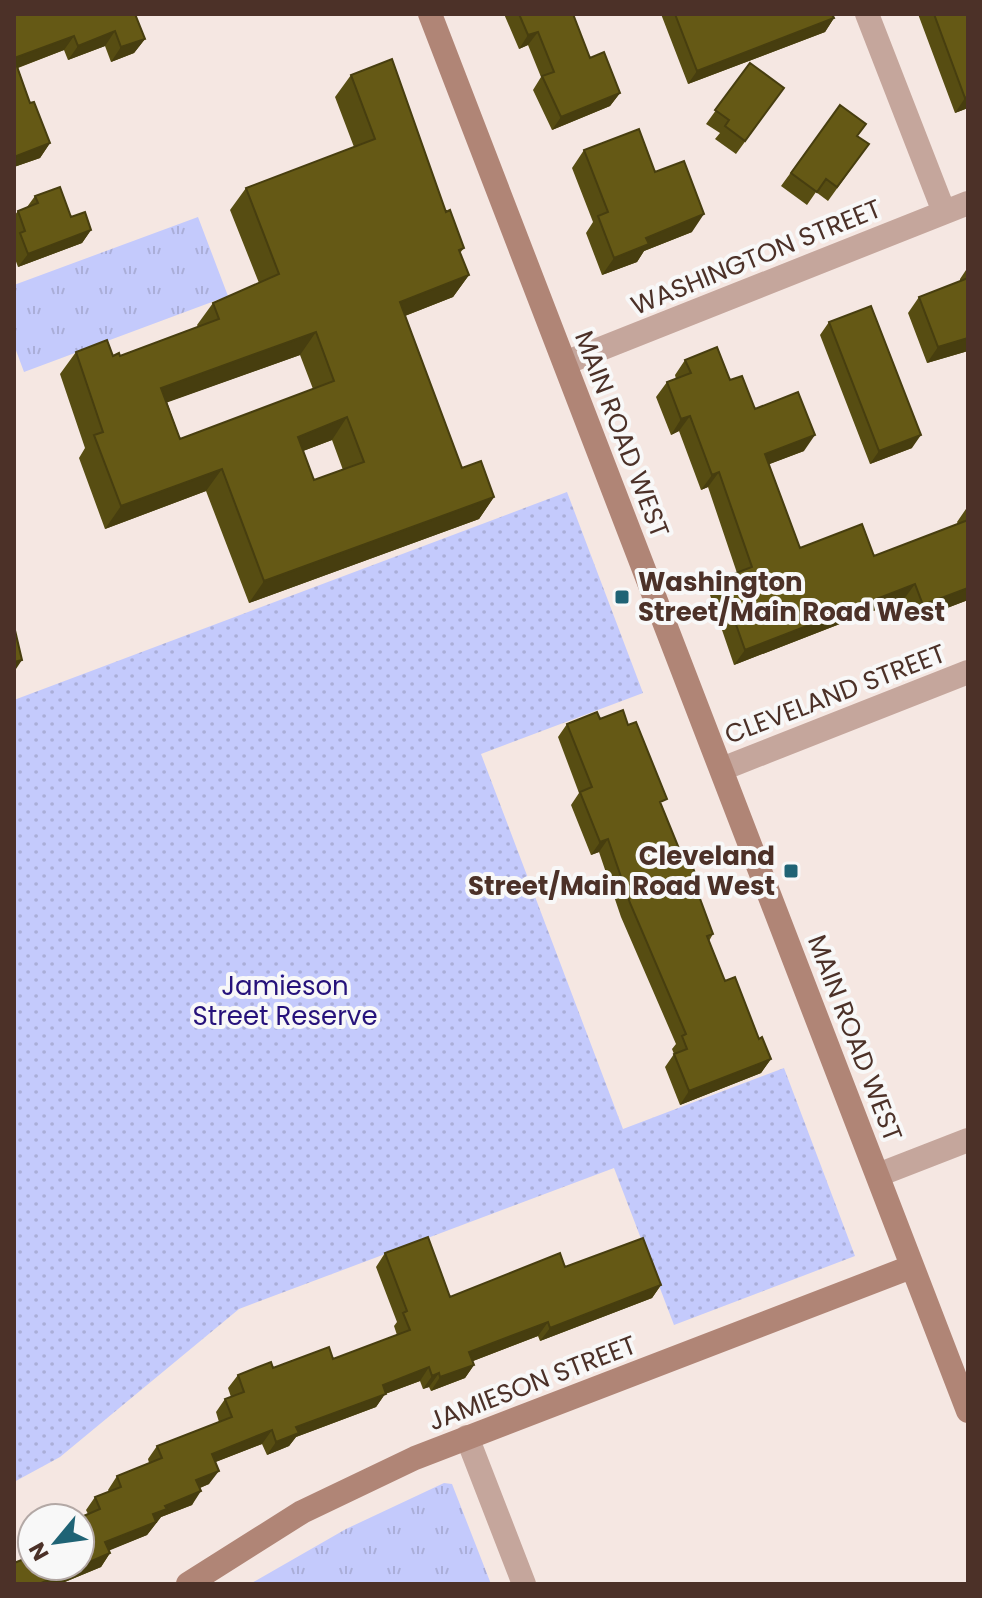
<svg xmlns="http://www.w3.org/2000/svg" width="982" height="1598" font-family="Poppins,sans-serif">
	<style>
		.grass { fill: url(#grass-tufts) }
		.park { fill: url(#park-dots) }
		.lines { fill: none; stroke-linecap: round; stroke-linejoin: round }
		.street { stroke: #c5a69c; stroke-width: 24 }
		.secondary { stroke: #b08576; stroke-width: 24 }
		.wall { fill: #574d12; fill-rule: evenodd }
		.shaded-wall { fill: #473e0f }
		.building { fill: #655915; stroke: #473e0f; stroke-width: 2; fill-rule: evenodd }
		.poi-dot { fill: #1f6375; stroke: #f8f8f8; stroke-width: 3 }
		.labels { text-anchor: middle; stroke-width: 8; stroke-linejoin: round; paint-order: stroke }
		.street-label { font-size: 26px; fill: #4c3128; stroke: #f8f8f8 }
		.poi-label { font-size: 26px; font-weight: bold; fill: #4c3128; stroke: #f8f8f8; text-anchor: start }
		.park-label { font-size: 26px; fill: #26127b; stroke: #f8f8f8 }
	</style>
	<defs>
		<pattern id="grass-tufts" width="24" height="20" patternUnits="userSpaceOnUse" patternTransform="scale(2)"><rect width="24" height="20" fill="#c4cafc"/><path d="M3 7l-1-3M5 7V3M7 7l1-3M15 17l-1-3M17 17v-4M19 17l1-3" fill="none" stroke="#aaaed8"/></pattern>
		<pattern id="park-dots" width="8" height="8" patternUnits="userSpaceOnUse" patternTransform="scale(2)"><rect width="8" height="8" fill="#c4cafc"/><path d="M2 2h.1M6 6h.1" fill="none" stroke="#aaaed8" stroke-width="1.8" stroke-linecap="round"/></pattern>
	</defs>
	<rect width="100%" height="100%" fill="#f5e7e2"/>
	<path class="grass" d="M198,217L228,296L24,372L14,345V285Z
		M444,1483L452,1484L491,1584H250L346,1529Z"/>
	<path class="park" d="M567,492L643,693L481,754L623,1129L784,1068L855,1256L674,1325L614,1168L239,1309L60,1457L14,1482V700Z"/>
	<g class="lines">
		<path class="street" d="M867,14L944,212
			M565,363L968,203
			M722,769L968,672
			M878,1175L968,1140
			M467,1437L524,1584"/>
		<path class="secondary" d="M430,14L968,1411
			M188,1584L302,1512L415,1458L911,1267"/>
	</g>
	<path class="wall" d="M14,14H135L145,39L134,53L111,62L105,46L68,60L64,50L18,68L30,103L50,143L40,158L14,167Z
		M504,14H573L590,58L620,93L610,106L552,130L533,90L541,77L528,45L519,49Z
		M661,14H832L834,18L825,32L688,84Z
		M918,14H968V108L955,113Z
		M750,63L784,88L736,154L715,139L720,133L706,124Z
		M351,75L446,212L464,248L460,253L469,275L453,297L405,316L462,468L494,497L479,519L249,603L206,491L105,529L79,458L85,448L60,374L76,352L120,356L198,327L197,325L213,303L259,283L230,210L246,188L354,147L335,97ZM300,355L313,389L180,439L167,402ZM332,440L343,470L314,480L303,451Z
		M840,105L857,136L869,144L828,201L816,192L807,205L781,186Z
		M584,150L655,172L692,232L644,251L637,262L602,275L586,233L593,222L572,168Z
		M35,196L91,230L82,243L18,267L14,256V216L18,211L27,207Z
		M968,267V351L927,363L908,313L919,297L960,281V279Z
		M829,322L912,448L870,464L820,335Z
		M685,360L730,380L755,409L804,451L769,464L800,548L874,556L958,524L957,522L968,506V600L913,621L904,599L734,665L710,595L720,579L737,573L708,487L701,490L679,431L671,435L656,397L667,382L676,379L675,375Z
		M600,719L662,806L713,934L709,941L725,981L771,1059L761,1073L680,1105L665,1067L674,1054L672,1049L676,1044L621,917L599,852L591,855L571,805L579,793L558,737L567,724Z
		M385,1253L450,1297L565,1267L661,1285L652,1298L540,1341L538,1336L473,1361L474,1365L465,1378L431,1391L429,1387L423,1389L420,1381L385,1394L376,1407L296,1437L289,1446L267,1455L262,1444L215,1462L209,1484L200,1488L192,1505L161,1517L147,1535L109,1550L110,1553L101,1567L60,1584H14L28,1558L25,1550L32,1541V1566L88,1514L86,1510L95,1497L109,1492L108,1490L117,1476L149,1463L148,1459L157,1446L219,1422L216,1412L225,1399L231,1397L228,1388L238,1375L333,1359L397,1335L394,1326L397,1322L376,1267Z"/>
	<path class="shaded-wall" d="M834,18L825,32L688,84L697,71Z
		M115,31L105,46L68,60L78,46Z
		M538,32L528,45L519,49L528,35Z
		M74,36L64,50L14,69V58Z
		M145,39L134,53L111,62L121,47Z
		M620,93L610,106L552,130L561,117Z
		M968,97V108L955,113L965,98Z
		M50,143L40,158L14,167V157Z
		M704,214L692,232L644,251L637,262L602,275L614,258L646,238Z
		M91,230L82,243L18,267L28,254Z
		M469,275L453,297L384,324L400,302Z
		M316,332L300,355L146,410L161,388Z
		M968,338V351L927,363L938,347Z
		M690,416L679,431L671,435L681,419Z
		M347,417L332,440L282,459L298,437Z
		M815,435L804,451L754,470L765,454Z
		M921,435L912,448L870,464L879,451Z
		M222,469L206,491L105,529L121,506Z
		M719,472L708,487L701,490L712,475Z
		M494,497L479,519L249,603L264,581Z
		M915,584L904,599L734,665L745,650Z
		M968,588V600L913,621L923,605Z
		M22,660L14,672V662Z
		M608,839L599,852L591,855L600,842Z
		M771,1059L761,1073L680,1105L689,1091Z
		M661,1285L652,1298L540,1341L550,1328Z
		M548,1322L538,1336L460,1366L469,1352Z
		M474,1365L465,1378L431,1391L440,1377Z
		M429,1367L420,1381L385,1394L376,1407L296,1437L289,1446L267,1455L276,1442L296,1427L383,1385Z
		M439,1373L429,1387L423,1389L432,1376Z
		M272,1430L262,1444L203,1467L212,1454Z
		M219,1471L209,1484L187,1493L196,1480Z
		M201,1491L192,1505L161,1517L147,1535L96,1556L105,1542L153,1514L165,1506Z
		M110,1553L101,1567L60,1584H39Z"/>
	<path class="building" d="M14,14H135L145,39L121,47L115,31L78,46L74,36L14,58L30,103L34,102L50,143L14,157Z
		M519,14H573L590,58L604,52L620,93L561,117L542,76L554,72L538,32L528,35Z
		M675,14H832L834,18L697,71Z
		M934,14H968V97L965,98Z
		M392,59L446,212L450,210L464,248L459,250L469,275L400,302L462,468L481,461L494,497L264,581L222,469L121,506L94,435L103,432L76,352L107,340L113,356L119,353L120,356L219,319L213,303L279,274L246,188L375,139L351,75ZM316,332L334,381L180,439L161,388ZM347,417L364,462L314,480L298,437Z
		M750,63L784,88L745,141L725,126L729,120L715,110Z
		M840,105L866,124L857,136L869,144L837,187L826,179L817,192L791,173Z
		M639,129L655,172L684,161L704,214L646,238L649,244L614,258L598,216L608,212L584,150Z
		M60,187L71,217L85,212L91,230L28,254L20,233L25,231L18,211L38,203L35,196Z
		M968,278V338L938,347L919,297Z
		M871,306L921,435L879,451L829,322Z
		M717,347L730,380L742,376L755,409L798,392L815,435L765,454L800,548L862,524L874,556L968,520V588L923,605L915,584L745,650L720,579L752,567L719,472L712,475L690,416L681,419L667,382L691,373L685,360Z
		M14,626L22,660L14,662Z
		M623,710L628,725L636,722L667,799L660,802L682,856L688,854L696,876L692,877L713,934L707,936L725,981L735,977L759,1039L762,1037L771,1059L689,1091L674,1054L687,1049L682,1036L686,1034L630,903L608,839L600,842L580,792L592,787L567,724L597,712L600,719Z
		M428,1237L450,1297L560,1253L565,1267L643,1238L661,1285L550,1328L548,1322L469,1352L474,1365L440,1377L439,1373L432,1376L429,1367L383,1385L386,1394L296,1427L299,1433L276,1442L272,1430L212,1454L219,1471L196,1480L201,1491L165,1506L167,1509L153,1514L156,1522L105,1542L110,1553L39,1584H14V1563L32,1556V1566H80V1518H79L100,1509L95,1497L121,1487L117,1476L162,1458L157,1446L232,1417L225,1399L244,1392L238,1375L271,1362L273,1368L329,1347L333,1359L410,1330L403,1313L407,1311L385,1253Z"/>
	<g class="poi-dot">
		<rect x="614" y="589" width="16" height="16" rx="4"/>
		<rect x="783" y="863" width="16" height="16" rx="4"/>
	</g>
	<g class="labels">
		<g class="street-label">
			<text transform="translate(756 257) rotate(-22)" y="9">WASHINGTON STREET</text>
			<text transform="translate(622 434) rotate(69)" y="9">MAIN ROAD WEST</text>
			<text transform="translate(835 694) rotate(-21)" y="9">CLEVELAND STREET</text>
			<text transform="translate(855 1038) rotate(69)" y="9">MAIN ROAD WEST</text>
			<text transform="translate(532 1383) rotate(-21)" y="9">JAMIESON STREET</text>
		</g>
		<g class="poi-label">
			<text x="638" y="591">Washington<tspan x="638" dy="30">Street/Main Road West</tspan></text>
			<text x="775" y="865" text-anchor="end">Cleveland<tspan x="775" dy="30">Street/Main Road West</tspan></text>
		</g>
		<g class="park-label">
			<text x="285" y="995">Jamieson<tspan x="285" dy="30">Street Reserve</tspan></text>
		</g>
	</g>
	<rect width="982" height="1598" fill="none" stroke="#4c3128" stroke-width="32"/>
	<g transform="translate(56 1542) rotate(241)"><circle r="38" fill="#f8f8f8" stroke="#b3a8a5" stroke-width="2"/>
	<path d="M0-6L14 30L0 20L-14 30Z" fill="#1f6375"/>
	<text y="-12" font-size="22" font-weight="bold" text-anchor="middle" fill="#4c3128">N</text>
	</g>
</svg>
